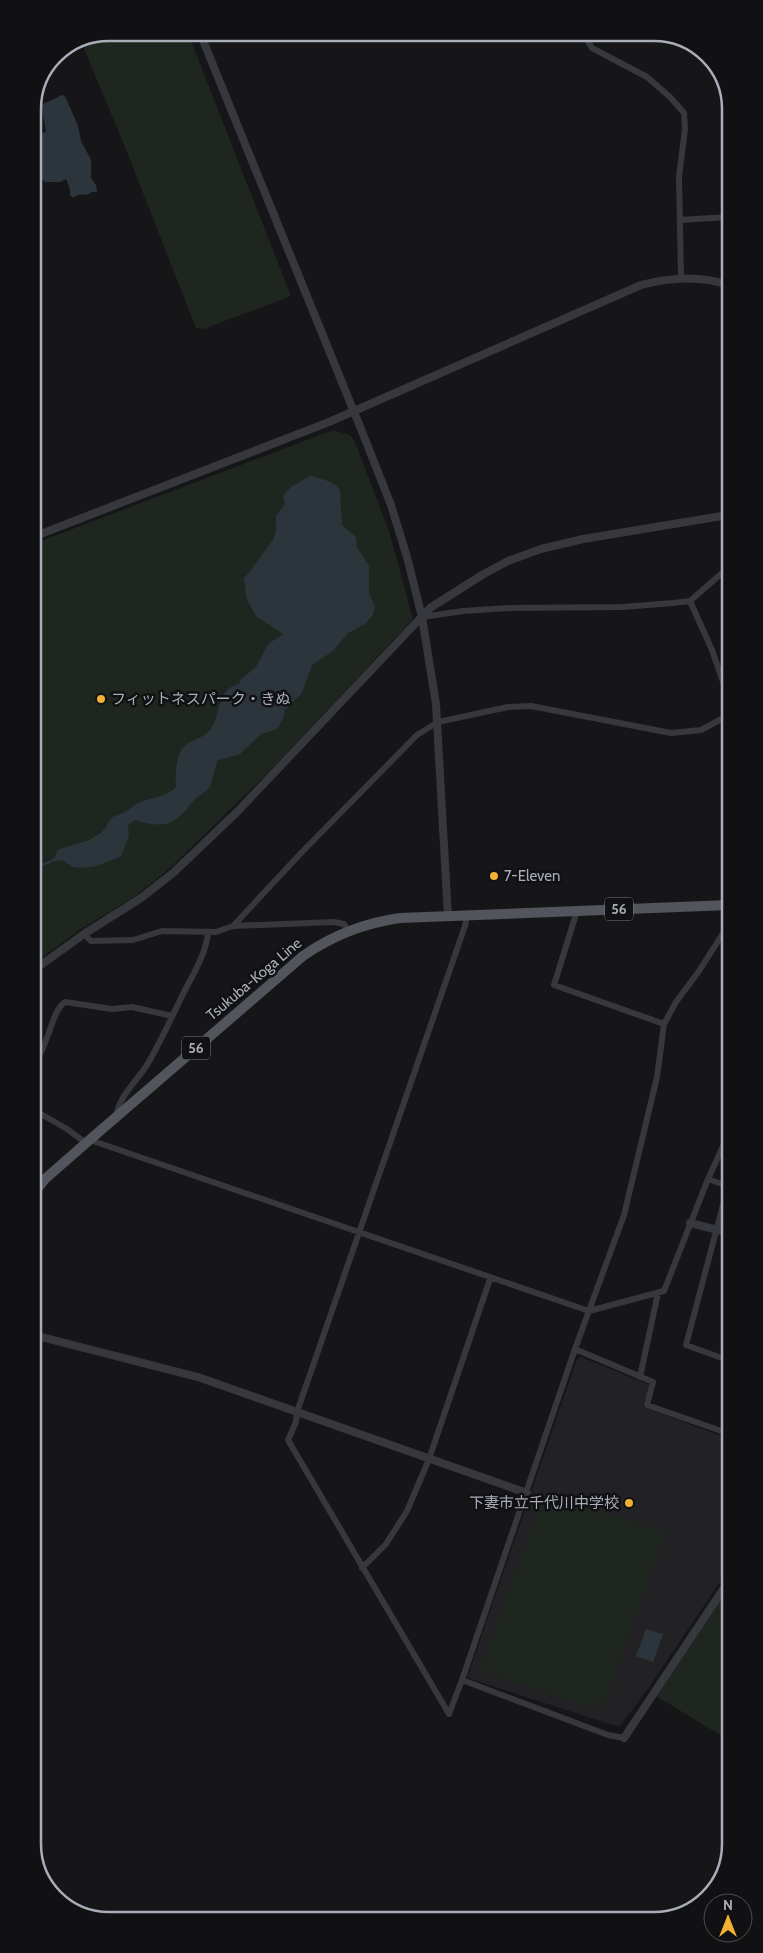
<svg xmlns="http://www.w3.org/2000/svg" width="763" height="1953" font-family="Cabin,'Noto Sans JP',sans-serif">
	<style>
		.built { fill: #222225 }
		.green { fill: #1e261f }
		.water { fill: #2c353c }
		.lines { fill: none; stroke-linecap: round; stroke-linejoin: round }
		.stream { stroke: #2c353c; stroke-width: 2.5 }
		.minor { stroke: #37383d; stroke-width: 6 }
		.tertiary { stroke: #37383d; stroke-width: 8 }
		.primary { stroke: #53555c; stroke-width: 10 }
		.poi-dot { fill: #f2b134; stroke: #111113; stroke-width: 2 }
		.labels { text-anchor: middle; stroke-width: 5; stroke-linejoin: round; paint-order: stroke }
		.shield { fill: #111113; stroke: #7b7e86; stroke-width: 1 }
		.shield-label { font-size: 14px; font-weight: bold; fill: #a8adb8 }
		.poi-label { font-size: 15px; fill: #a8adb8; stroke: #111113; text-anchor: start }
		.street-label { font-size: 15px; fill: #a8adb8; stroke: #111113 }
		.rim { fill: none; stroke: #a8adb8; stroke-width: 2.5 }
	</style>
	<rect width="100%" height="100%" fill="#161618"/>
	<path class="built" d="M581,1357L650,1385L643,1407L730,1439V1567L645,1693L619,1727L467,1678L577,1359Z"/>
	<path class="green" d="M109,33H188L291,296L203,329L196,328L123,142L82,44Z
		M333,430L350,435L355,442L389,531L413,619L270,771L169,869L134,897L78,931L34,963L33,544Z
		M544,1495L665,1532L606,1700L592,1708L480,1669Z
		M730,1579V1741L653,1694Z"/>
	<path class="water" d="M62,95L65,96L78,126L81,141L91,160V178L96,185L97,192H92L87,195C82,194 77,194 73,198L70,195V189L66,179L60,182H45L33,170V155L36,152L33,140L46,131L41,105Z
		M310,476C320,478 334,481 340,490L342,525L356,537L357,547L369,566V593L375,606L373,615L365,624L348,633L333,651L312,665L302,693L285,710L282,721L277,729L261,734L240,754L218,760C214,768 214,778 210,786C207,792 200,794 195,799C176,824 167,830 135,820L128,825L129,836L121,856L115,859L96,866L82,868L73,867L62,860L50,862L49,861L54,858L58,850C71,844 86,844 99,834C105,831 107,824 111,819C114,815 117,816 121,814C127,812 132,806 138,803C151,797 166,798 176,787C175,777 176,761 180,752C187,739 203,740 211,729C221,714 217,688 239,684L240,680L256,667L268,644L283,634L256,616L247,600L244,579L273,540L276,531V516L285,504L283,496L291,487Z
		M646,1629L663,1634L653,1662L636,1656Z"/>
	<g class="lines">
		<path class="stream" d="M34,867L50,862"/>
		<path class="minor" d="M583,33L592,48L647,77L670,97L684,113L685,129L679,177L681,277
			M680,220L728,217
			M690,601L712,650L729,699
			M422,617L463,611L509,608L623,607L673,603L690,601L729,567
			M577,911L554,985L664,1024
			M233,926L301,853L417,735L438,722L508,707L531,706L671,733L701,730L729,715
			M84,934L91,941L133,940L162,931L216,932L233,926L334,922L344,924L348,931
			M34,1061C48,1050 51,1011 65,1002L112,1009L132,1007L172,1016
			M34,1110L67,1129L86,1143
			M116,1118C118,1097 136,1082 147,1065C160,1043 171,1019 182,996C192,976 206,955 208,932
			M90,1140L589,1311L664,1291L708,1179L729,1133
			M34,1179H45
			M708,1179L728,1186L686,1345L730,1361
			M575,1349L653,1382L647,1405L730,1434
			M640,1377L658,1293
			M362,1568L386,1544L407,1511L429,1459L490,1279
			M462,1680L608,1735L624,1738
			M449,1714L288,1440L296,1422L297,1412L465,926L467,915
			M449,1714L462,1680L575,1349L624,1215L657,1077L664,1024L676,1002L699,971L729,924"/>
		<path class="tertiary" d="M200,33L363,434L391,505L407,557L422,617L436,704L448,916
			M33,537L329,422L641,285C671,277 699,275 728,285
			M34,970L84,934L141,898L173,873L237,812L430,608L482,575L508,561L541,549L583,539L728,515
			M690,1223L730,1233
			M34,1335L198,1377L527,1493
			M624,1738L730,1579"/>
		<path class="primary" d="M34,1193L45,1179L86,1143L303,956C333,935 364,923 400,918L729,905"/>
	</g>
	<g class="poi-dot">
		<circle cx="101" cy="699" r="5"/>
		<circle cx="494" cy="876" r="5"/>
		<circle cx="629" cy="1503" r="5"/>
	</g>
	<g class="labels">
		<g class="shield">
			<rect x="605" y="897.5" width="28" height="23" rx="4"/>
			<rect x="182" y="1036.5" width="28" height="23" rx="4"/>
		</g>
		<g class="shield-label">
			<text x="619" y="914">56</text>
			<text x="196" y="1053">56</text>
		</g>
		<g class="poi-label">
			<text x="111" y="704">フィットネスパーク・きぬ</text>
			<text x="504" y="881">7-Eleven</text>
			<text x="619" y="1508" text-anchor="end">下妻市立千代川中学校</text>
		</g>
		<g class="street-label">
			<text transform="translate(254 979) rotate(-40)" y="5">Tsukuba-Koga Line</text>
		</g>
	</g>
	<path d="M0 0H763V1953H0ZM109 41H654A68 68 0 0 1 722 109V1844A68 68 0 0 1 654 1912H109A68 68 0 0 1 41 1844V109A68 68 0 0 1 109 41Z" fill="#111113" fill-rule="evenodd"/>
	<path class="rim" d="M109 41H654A68 68 0 0 1 722 109V1844A68 68 0 0 1 654 1912H109A68 68 0 0 1 41 1844V109A68 68 0 0 1 109 41Z"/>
	<g transform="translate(728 1918)"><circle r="24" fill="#111113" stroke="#4d4f55"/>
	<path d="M0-4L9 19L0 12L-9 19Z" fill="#f2b134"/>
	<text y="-8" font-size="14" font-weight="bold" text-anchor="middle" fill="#a8adb8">N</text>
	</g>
</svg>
